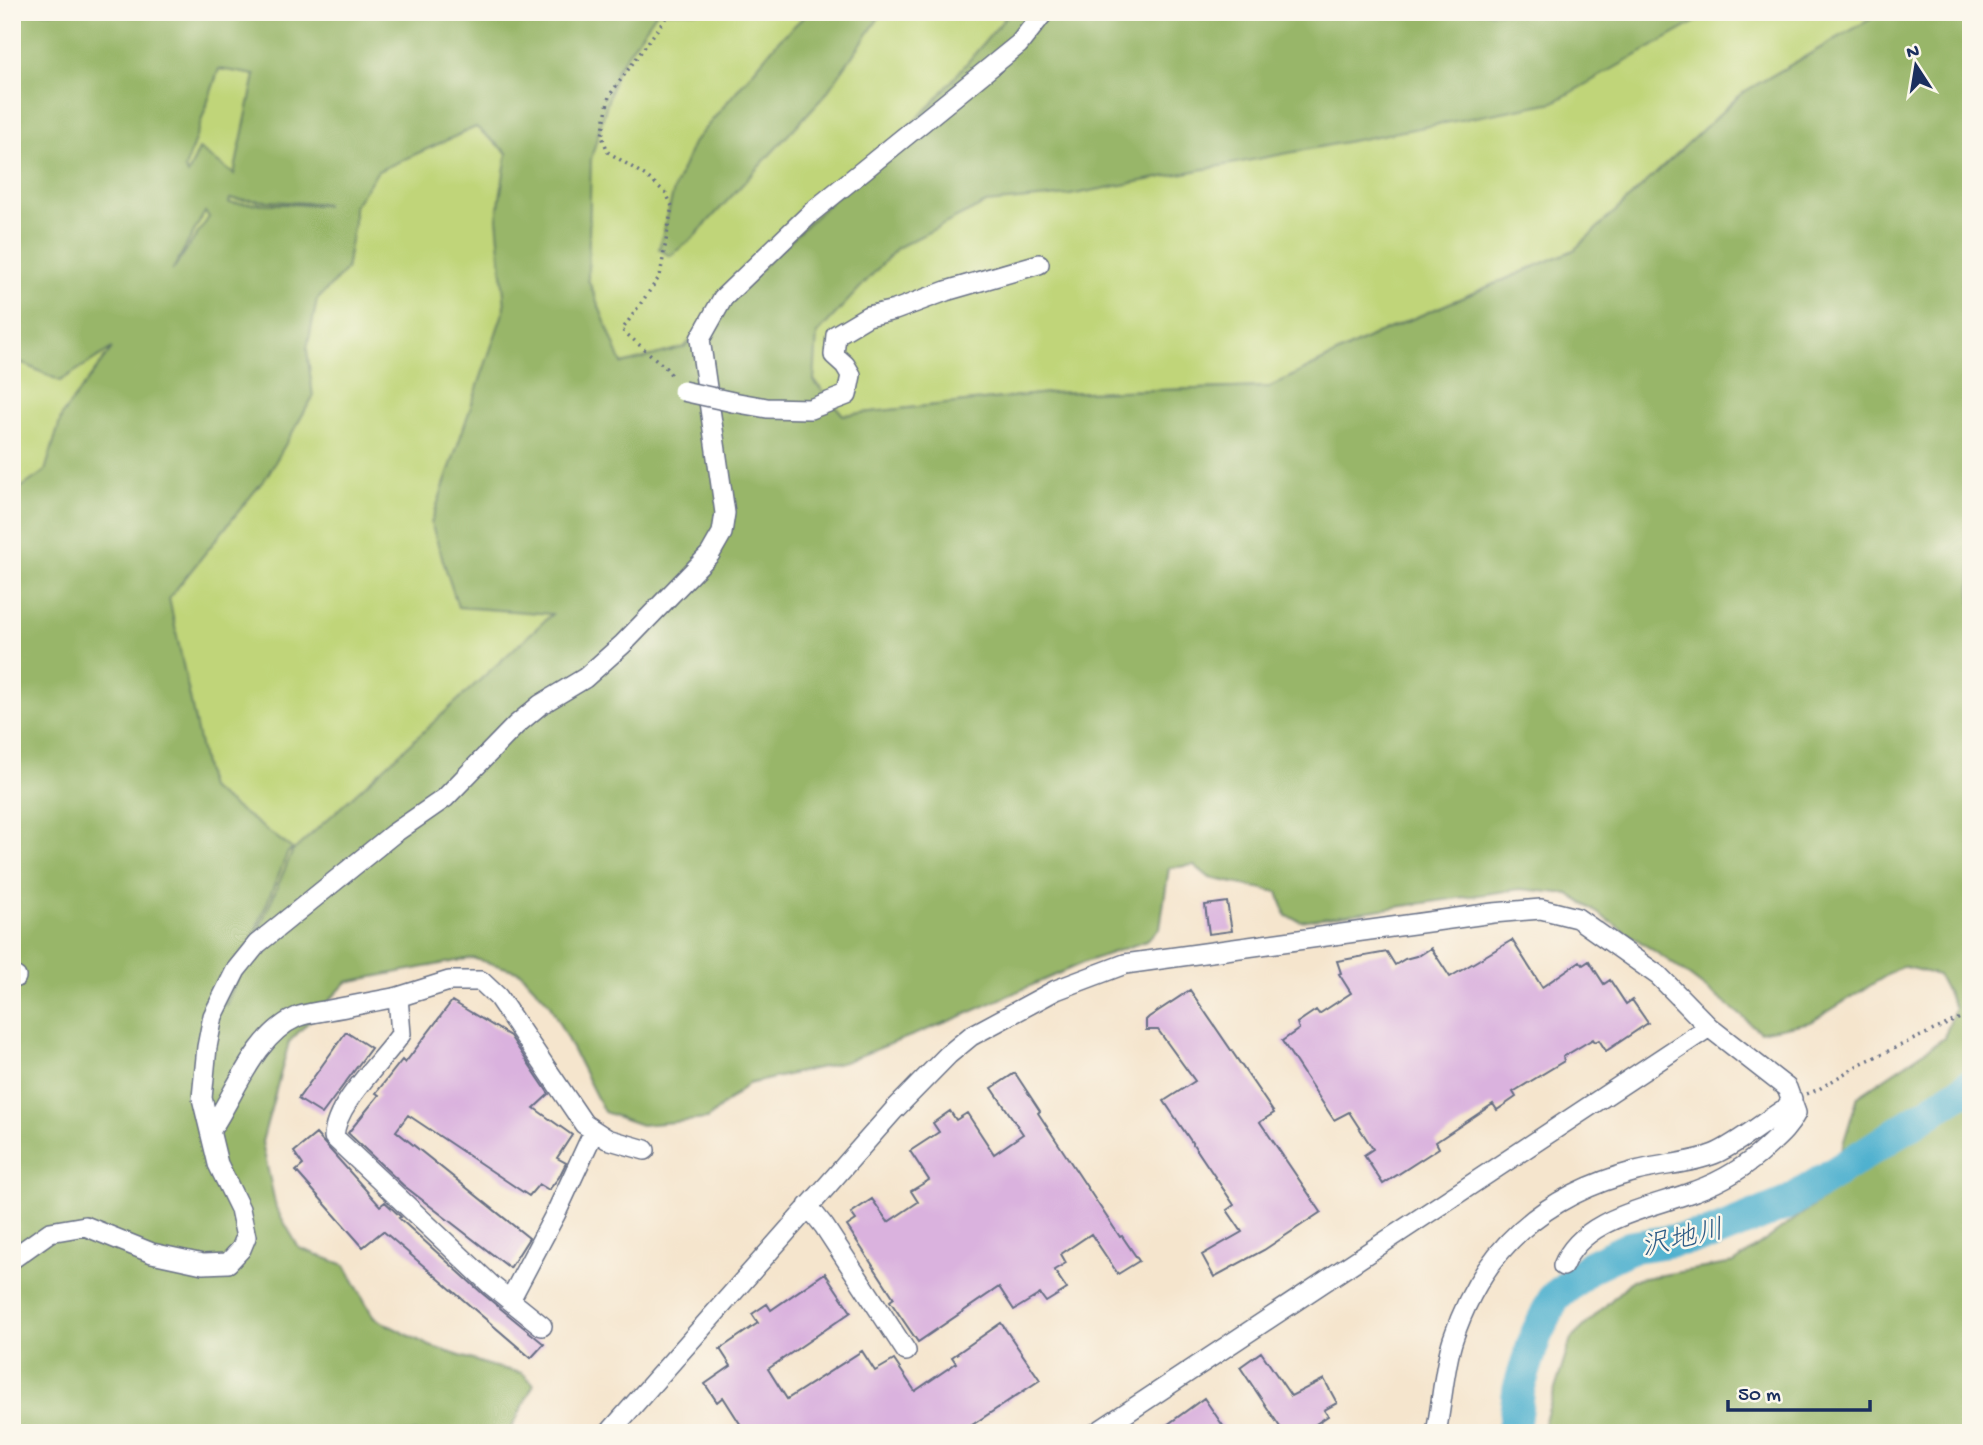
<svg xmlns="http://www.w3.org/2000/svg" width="1983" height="1445" font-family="'Gochi Hand','Klee One',sans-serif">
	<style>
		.green { fill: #c0d579; stroke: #6e826c; stroke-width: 2 }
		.forest { fill: #98b669; stroke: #5a7264; stroke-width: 2; fill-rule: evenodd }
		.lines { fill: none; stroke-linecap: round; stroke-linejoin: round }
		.river { stroke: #50b1cf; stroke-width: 33 }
		.building { fill: #dab2de }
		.minor-casing { stroke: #676f85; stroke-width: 22 }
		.path { stroke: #676f85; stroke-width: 3.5; stroke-dasharray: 2 5; stroke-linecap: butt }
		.minor { stroke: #fff; stroke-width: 19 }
		.minor-bridge-casing { stroke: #676f85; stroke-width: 22; stroke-linecap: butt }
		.minor-bridge { stroke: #fff; stroke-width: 19 }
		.labels { text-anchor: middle; stroke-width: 5; stroke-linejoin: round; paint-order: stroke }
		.water-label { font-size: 28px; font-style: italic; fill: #2e5c86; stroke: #fbf7ec }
	</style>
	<rect width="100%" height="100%" fill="#fbf7ec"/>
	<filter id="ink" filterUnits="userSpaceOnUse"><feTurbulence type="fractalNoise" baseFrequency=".0143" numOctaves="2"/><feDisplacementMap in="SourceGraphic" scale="14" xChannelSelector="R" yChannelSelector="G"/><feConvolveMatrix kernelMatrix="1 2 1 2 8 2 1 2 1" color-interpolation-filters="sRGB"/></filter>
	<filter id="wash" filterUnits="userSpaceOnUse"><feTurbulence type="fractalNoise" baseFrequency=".00686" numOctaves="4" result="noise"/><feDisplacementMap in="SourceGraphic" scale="28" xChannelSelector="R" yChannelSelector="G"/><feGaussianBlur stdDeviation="1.57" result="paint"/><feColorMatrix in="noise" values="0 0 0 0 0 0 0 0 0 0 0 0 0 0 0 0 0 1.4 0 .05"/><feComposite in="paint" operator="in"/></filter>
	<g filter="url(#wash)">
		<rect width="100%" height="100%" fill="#f5e5cd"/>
		<path class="green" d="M12,12H1883L1742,93L1574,250L1377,334L1270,387L1048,393L843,415L815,381L207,1047L12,1116Z"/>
		<path class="forest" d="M12,12H657L617,69L591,159L588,279L622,364L684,347L746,283L933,103L1010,12H1713L1554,102L1070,195L986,203L897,248L817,334L814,381L843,415L1048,393L1270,387L1377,334L1574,250L1742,93L1883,12H1971V1433H1541L1571,1339L1632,1280L1734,1263L1827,1196L1858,1096L1944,1038L1955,1008L1938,975L1902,966L1811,1022L1760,1032L1738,1013L1672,963L1569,894L1520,889L1301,921L1286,916L1278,892L1210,878L1194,865L1169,868L1160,928L1146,941L1085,962L957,1018L844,1062L748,1084L707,1119L641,1125L604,1112L549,1003L520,972L472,958L347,982L289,1042L262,1142L276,1208L299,1248L345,1265L374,1318L430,1346L491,1366L522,1373L534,1384L509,1433H12V494L45,471L62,415L112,348L60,381L12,358ZM219,69L255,75L234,174L199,149L188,174L185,169ZM476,127L507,153L497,218L505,307L431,523L458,607L552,614L294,850L209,788L169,598L267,476L313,397L307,349L317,300L346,270L354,223V206L378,171ZM230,199L326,204V205L229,203ZM205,212L209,217L172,271ZM293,850L226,1005H225L288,852Z
			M809,12H883L825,95L693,238L670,256L659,249L674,189L693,143L779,40Z"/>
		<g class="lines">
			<path class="river" d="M1513,1433L1519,1388L1536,1335L1554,1298L1591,1266L1631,1247L1710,1235L1788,1203L1971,1085"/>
		</g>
		<g id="blocks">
			<path class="building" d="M1227,902L1232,931L1209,934L1205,905Z
				M1512,940L1542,987L1580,961L1583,965L1589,961L1604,984L1610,980L1626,1004L1632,1000L1648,1023L1606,1051L1599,1040L1595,1042L1593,1039L1563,1057L1564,1061L1513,1092L1516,1097L1497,1110L1493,1104L1436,1142L1439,1148L1383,1184L1364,1155L1373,1149L1349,1112L1334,1120L1282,1041L1299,1029L1297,1023L1316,1010L1319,1014L1351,993L1339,974L1341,973L1337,961L1387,952L1395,965L1405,959L1420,955L1431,948L1450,977Z
				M1190,990L1274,1113L1260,1122L1321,1212L1264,1250L1214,1277L1202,1255L1242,1232L1227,1210L1234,1205L1164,1101L1195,1081L1158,1030H1146V1020L1149,1017Z
				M452,1001L510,1036L549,1094L534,1108L572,1135L557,1158L566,1163L559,1177L549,1190L539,1184L529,1196L408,1115L396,1131L529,1238L510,1268L403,1185L348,1133L379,1095L376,1093L402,1060L405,1063Z
				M346,1032L371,1048L322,1114L298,1099Z
				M1015,1073L1040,1111L1038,1113L1120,1237L1122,1236L1139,1261L1118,1274L1091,1234L1061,1254L1066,1263L1054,1270L1067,1289L1046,1302L1040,1294L1014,1310L999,1287L918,1342L890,1301L894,1298L847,1226L856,1220L851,1213L872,1199L888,1222L918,1202L911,1191L929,1180L910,1151L939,1132L933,1123L950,1111L956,1120L967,1113L994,1154L1023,1134L992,1088Z
				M316,1134L380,1206L385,1202L401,1217L399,1218L483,1294L544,1344L531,1358L383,1231L363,1247L296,1171L303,1165L294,1152Z
				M825,1273L851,1312L768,1369L787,1399L862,1351L875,1371L894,1360L915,1391L956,1363L952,1357L1001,1323L1040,1380L960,1433H746L723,1397L717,1402L705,1384L731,1366L720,1349L758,1323L752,1314L767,1304L771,1310Z
				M1261,1352L1291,1396L1324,1379L1337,1403L1324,1410L1328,1416L1302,1433H1284L1240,1367Z
				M1204,1398L1228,1433H1156Z"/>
		</g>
	</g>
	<g filter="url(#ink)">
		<use href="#blocks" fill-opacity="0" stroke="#676f85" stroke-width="2"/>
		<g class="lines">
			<g class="minor-casing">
				<path id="minor" d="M733,402L767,408L810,409L847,395L851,375L845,365L834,355L836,335L868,316L895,310L946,291L1039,264
					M12,975L16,977
					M398,997L449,981H481L498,997L584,1124L607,1139L645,1150
					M210,1131C235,1095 254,1036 297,1017C306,1013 319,1012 329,1010C352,1006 375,1001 398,997L401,1034C382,1062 335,1103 334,1137L491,1285L542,1326
					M808,1206L824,1226L906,1351
					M12,1259L50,1232L85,1226L152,1253L203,1264L228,1263L241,1249L246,1237L240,1209L218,1164L202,1098L207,1047L213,1016L236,970L257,944L393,834L445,798L516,725L540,705L585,678L623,644L710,554L722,533L725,513L700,339L723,298L812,212L1019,44L1044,12
					M510,1300L556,1213L594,1131
					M609,1433L894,1110L948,1055L971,1036L1056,990L1125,964L1493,913L1541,909L1577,918L1659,976L1709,1027L1787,1088L1796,1113C1789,1127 1780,1135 1768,1146C1747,1166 1723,1181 1695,1191C1652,1208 1582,1217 1563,1266
					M1096,1433L1709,1027
					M1436,1433C1442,1404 1444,1366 1453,1339C1483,1248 1544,1195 1636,1171C1662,1164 1689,1164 1714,1154C1736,1145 1765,1121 1786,1108L1792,1099"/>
			</g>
			<path class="path" d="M670,12L609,96L602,136L608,152L646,176L666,193L672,206L660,276L622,330L665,367L673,377
				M1807,1094L1819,1089L1860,1064L1971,1013"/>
			<use href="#minor" class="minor"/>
			<g class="minor-bridge-casing">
				<path id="minor-bridge" d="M683,391L733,402"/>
			</g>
			<use href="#minor-bridge" class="minor-bridge"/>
		</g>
	</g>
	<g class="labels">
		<g class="water-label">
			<text transform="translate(1682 1236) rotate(-13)" y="10">沢地川</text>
		</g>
	</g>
	<rect width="1983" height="1445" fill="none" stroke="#fbf7ec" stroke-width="42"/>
	<g transform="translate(1916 66) rotate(348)" stroke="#fbf7ec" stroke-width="5" paint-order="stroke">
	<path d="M0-5L12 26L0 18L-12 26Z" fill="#1b2f5e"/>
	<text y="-10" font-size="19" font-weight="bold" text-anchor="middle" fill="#1b2f5e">N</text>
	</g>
	<path d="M1728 1400v10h142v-10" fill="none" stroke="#1b2f5e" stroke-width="3.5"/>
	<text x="1738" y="1400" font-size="21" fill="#1b2f5e" stroke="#fbf7ec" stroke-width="5" paint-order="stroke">50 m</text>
</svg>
